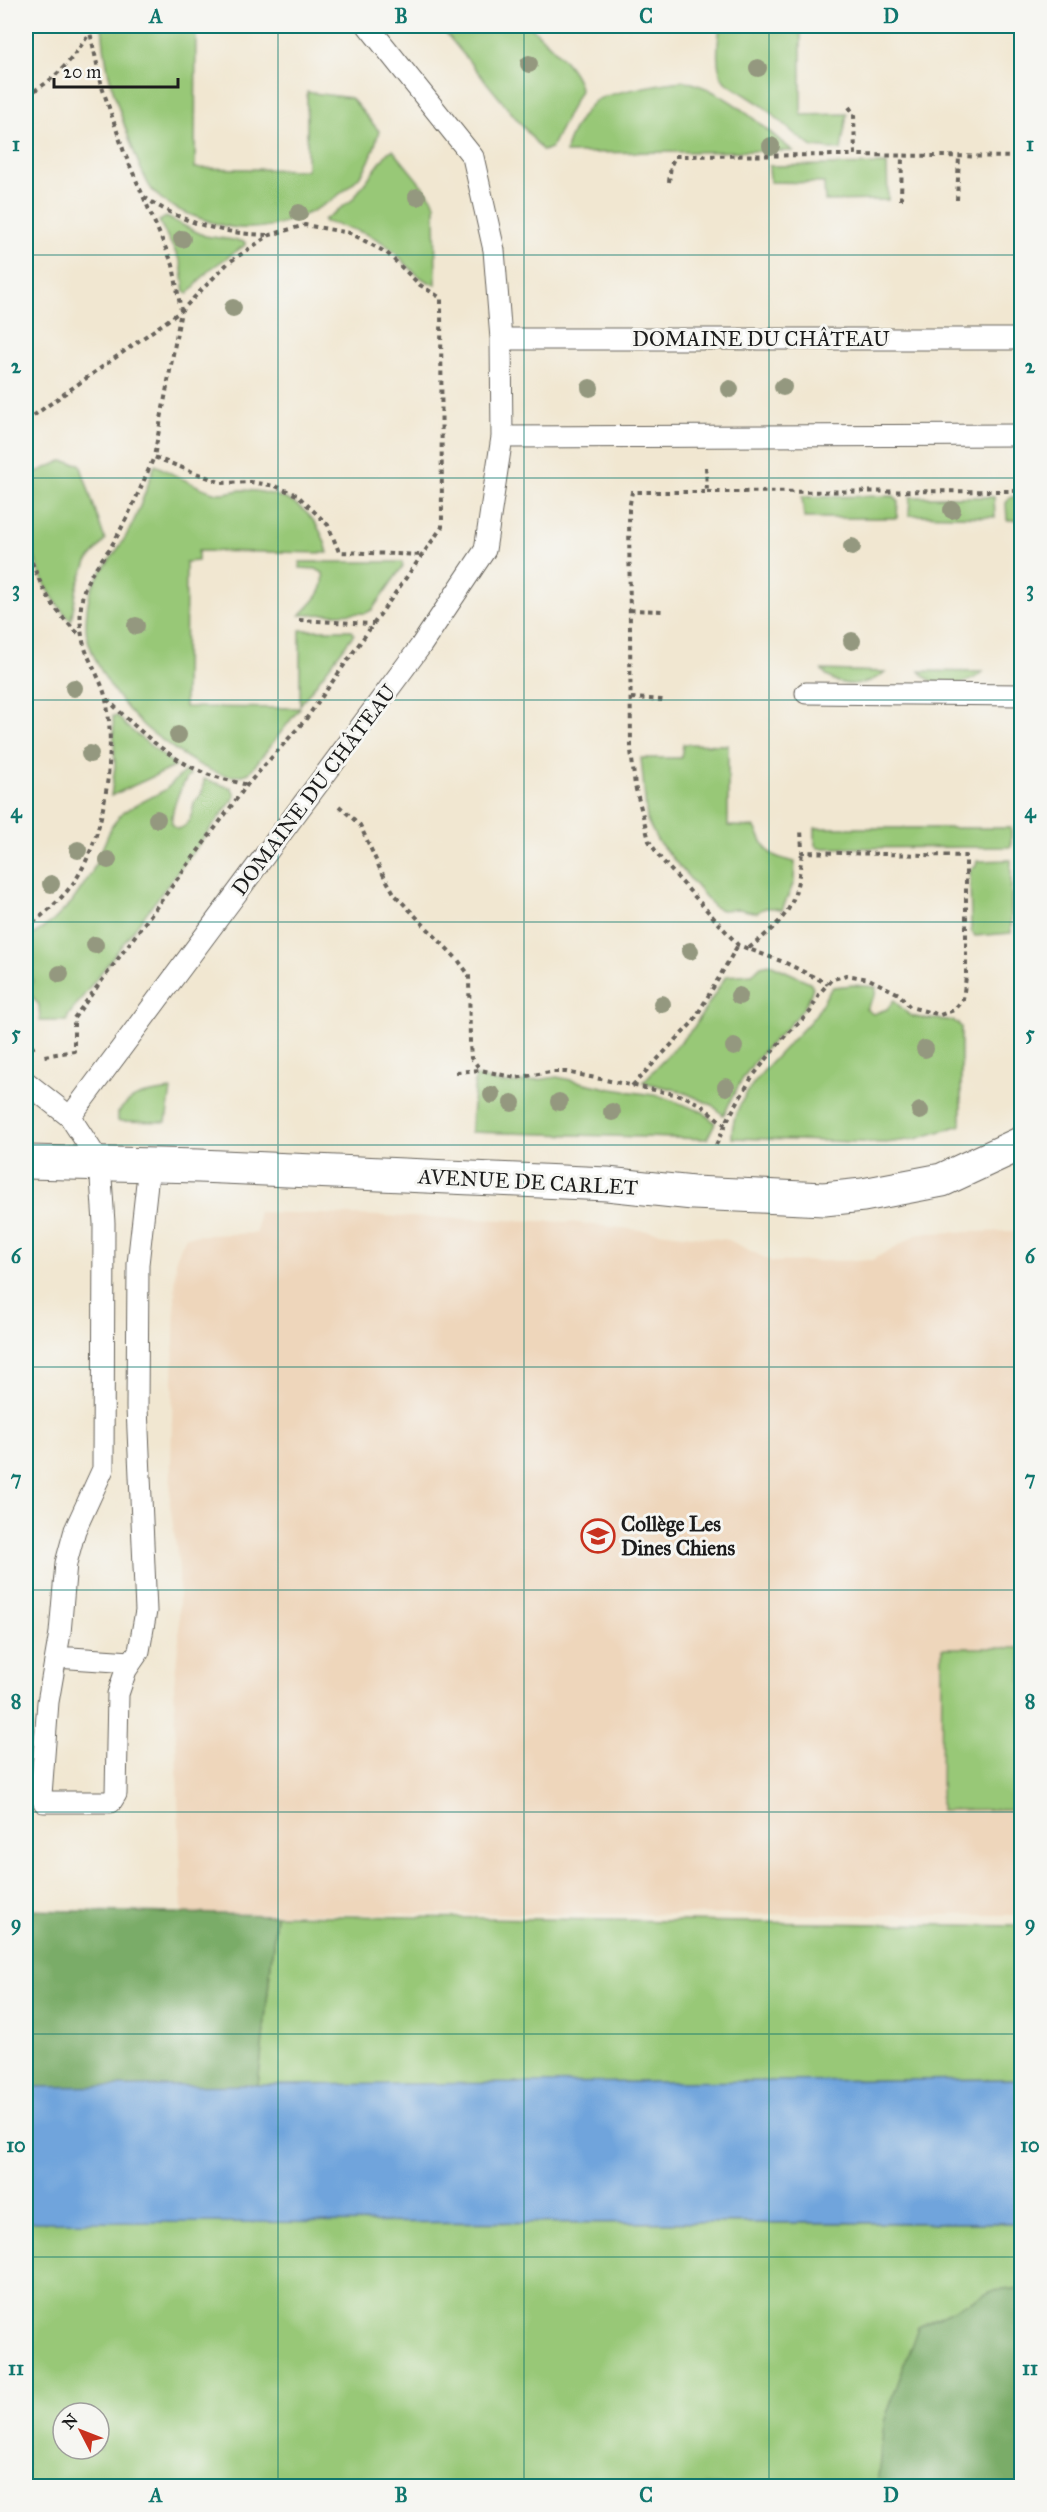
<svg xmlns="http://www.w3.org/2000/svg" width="1047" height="2512" font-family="'IM FELL Great Primer',serif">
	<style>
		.built { fill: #eed6bb }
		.green { fill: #98c877; stroke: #5a724a; stroke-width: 1.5; fill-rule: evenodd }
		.forest { fill: #7aac68; stroke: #4b6442; stroke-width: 1.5 }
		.water { fill: #6fa4dc; stroke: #46607c; stroke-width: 1.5 }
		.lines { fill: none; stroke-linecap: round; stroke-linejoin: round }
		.service-casing { stroke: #67635b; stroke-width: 23 }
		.minor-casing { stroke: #67635b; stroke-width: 35 }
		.path { stroke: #67635b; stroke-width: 4; stroke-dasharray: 4.5 4.5; stroke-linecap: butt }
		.service { stroke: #fff; stroke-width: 21 }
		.minor { stroke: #fff; stroke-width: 33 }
		.tree { fill: #94987f }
		.grid { fill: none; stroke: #0f766e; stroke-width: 1.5; stroke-opacity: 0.55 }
		.labels { text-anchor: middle; stroke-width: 6; stroke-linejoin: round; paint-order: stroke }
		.street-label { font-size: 21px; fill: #1c1c1c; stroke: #f6f6f2 }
		.poi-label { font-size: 21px; font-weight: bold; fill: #1c1c1c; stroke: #f6f6f2; text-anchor: start }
		.neatline { fill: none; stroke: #0f766e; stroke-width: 2 }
		.grid-label { font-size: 20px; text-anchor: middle; font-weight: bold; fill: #0f766e }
	</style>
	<rect width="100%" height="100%" fill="#f6f6f2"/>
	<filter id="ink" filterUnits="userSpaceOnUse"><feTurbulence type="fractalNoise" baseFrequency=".0167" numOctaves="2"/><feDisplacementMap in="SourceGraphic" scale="12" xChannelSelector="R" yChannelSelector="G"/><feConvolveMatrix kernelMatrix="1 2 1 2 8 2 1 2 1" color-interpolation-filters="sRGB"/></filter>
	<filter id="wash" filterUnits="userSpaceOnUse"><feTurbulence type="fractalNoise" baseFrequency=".008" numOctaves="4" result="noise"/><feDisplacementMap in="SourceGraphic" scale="24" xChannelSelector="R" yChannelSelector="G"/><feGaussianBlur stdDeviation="1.35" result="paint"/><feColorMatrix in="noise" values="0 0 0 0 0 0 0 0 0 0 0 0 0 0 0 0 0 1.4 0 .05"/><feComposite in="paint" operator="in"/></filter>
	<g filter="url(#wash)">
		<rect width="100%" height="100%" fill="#f1e7d1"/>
		<path class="built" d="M258,1212L568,1222L729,1240L773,1262L872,1260L920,1233L1021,1231V1915L182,1913L174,1684L179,1639V1567L170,1504L176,1258L186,1236L257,1233Z"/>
		<path class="green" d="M102,26H196L195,168L307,170V92L351,98L379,131C375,146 370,165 359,177C328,209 276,234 231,227C217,225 204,220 191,215C177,210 163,202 153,191C140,177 113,93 108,71C105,56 103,41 102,26Z
			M440,26H530C544,40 579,69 580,90L551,148L543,151Z
			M720,26H801V115L847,114L841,150L813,147L797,136L763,106L725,82C714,69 718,42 720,26Z
			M685,81C726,90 761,126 793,151L566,153C566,139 584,110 595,101C605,93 669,82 685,81Z
			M393,150L433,199L435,205L436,285C413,278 404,258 386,245C368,232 346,227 325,222L324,220L352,200L388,152Z
			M887,164L888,200L825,201L824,183L770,182L769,166Z
			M166,217L205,236L241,241L245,242V245L209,270L188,294L185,292L181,263L159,221Z
			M62,461L80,464L105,540L87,562L77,587L71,621C29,575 25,532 34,473Z
			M155,465C168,471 207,493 219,493C227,494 234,490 242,490C286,492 317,508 328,553L198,551V561L186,562L185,707L300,708L249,773C225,784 193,762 174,749C165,742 154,735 145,727C121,705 97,671 88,640C84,627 87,603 91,590C98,572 111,560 121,544C137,521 145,491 155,465Z
			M894,496L898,501L897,518H804L802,497Z
			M910,497H994L995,517L909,515Z
			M1010,497H1021V520H1007L1006,503Z
			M300,562H402L403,566L372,610L366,613L300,615C312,603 326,592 323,573L316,569L300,568Z
			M300,630H351L354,634L300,705Z
			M822,670L885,672C868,687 837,690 822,670Z
			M919,671L983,672C965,688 935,690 919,671Z
			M113,716H118L126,726L176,766L111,796L115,766Z
			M683,744L728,745V826L755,827C767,852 767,856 795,862L794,882L782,910C773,907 763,906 757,913L739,909L721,910L714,907L657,840L647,820L641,758H681Z
			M185,771L190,775C181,783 170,813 172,824L177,829C191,827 192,813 194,802C203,795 203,790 204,779L231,788L235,794L234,798L68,1016L67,1021H40L39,1005L26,989L33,981L26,972V940L53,921L72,902L91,874L112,826L123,812L165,790Z
			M815,828H1011V847L818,848L815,845Z
			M1011,860V933L975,936L971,931L970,870L976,866L977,861Z
			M770,964L810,982L813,987C806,1014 783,1030 765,1049C749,1067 734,1091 725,1113L723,1115L712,1105L681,1091L643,1082L694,1027L726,976L752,974L761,966Z
			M853,985L876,987L875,995L866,1009L873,1014L887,1009L894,1000C899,1005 905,1013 912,1016C926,1022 954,1015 961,1027V1125L916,1139L886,1143L732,1138C730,1093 786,1050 813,1018C821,1008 824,997 833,987Z
			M475,1076L500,1083H517L557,1077L612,1089L660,1096L703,1112L715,1123L707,1139L471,1132Z
			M171,1090L166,1122L118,1121V1113C131,1093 149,1093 171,1090Z
			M942,1648H1021V1809L941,1810Z
			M276,1915L1021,1926V2079L258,2086Z
			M26,2222L1021,2223V2486H26ZM63,2413H99V2449H63Z"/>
		<path class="forest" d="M26,1910L276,1915L258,2086L26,2087Z
			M1021,2288V2486H877L884,2422L918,2327L992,2291Z"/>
		<path class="water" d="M1021,2079V2223L26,2222V2087Z"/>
	</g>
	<g filter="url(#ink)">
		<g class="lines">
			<g class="service-casing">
				<path id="service" d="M501,339H1022
					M502,437L1022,435
					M806,693L1022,695
					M26,1082L70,1117L100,1163L104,1223L103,1469L75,1530L66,1563L60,1633L48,1702L41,1795L44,1802H111L116,1794L118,1694L126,1670L139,1651L146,1611L137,1408L138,1264L149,1165
					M70,1117L420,647L485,550L502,437L501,339L494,250L473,157L368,26
					M56,1657L131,1662"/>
			</g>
			<g class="minor-casing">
				<path id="minor" d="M26,1162L199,1166L607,1184L693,1193L824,1199L863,1195L942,1180L1022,1143"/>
			</g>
			<path class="path" d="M91,26L90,32L102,87L124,152L173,265L181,311L154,457
				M26,95C54,82 74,58 90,32L85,26
				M849,107L854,114L855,155L1022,157
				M669,182L671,165L675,156L855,155
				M144,197C182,223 223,234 269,235
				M901,200L902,156
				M957,200L959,156
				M26,421L181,311L228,263L270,235L305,225L350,233L387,253L420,285L441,298L442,527L306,719L247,785L74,1018V1051L44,1056
				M706,467L707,492H632L629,509L631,750L635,786L643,816L649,841L661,859L738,945L786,963L828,984
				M707,492L1022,491
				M26,545C39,584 50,608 81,636
				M630,610L664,611
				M299,620L373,624
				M631,698L664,700
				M107,699C136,728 168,759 207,774C220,779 234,781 247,785
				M339,806L360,825L380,869L395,895L458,960L469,975L470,1043L471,1058L481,1070
				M26,928C47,912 69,894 82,869C106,825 116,749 106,700C102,678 85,658 82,636C80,625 80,610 82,599C85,576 104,559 115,540C130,513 142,485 154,457L222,483L251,482L275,486L297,495L328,525L339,552L424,555
				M749,948C791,915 796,906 802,852
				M26,1003L32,1011L29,1040L34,1050
				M456,1072L481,1070L516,1078L550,1072H566L684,1096L701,1105L725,1125
				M632,1086L693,1022L738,945
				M716,1145L729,1117L752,1077L785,1036L810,1012L819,994L831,980L846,975L869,979L899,994L910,1007L940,1015L954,1010L963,999L966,977V856L802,852L801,828"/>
			<use href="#service" class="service"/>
			<use href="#minor" class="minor"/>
		</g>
		<g class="tree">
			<circle cx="529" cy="64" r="9"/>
			<circle cx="758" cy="68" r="9"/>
			<circle cx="771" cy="146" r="9"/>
			<circle cx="417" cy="197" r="9"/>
			<circle cx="299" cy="213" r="9"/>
			<circle cx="182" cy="239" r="9"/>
			<circle cx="233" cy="308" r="9"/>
			<circle cx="783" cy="387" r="9"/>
			<circle cx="590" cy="388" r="9"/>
			<circle cx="730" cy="389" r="9"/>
			<circle cx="952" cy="510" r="9"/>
			<circle cx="852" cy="547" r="9"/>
			<circle cx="136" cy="626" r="9"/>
			<circle cx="852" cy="641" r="9"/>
			<circle cx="74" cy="688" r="9"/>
			<circle cx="178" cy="735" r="9"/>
			<circle cx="90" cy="754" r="9"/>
			<circle cx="157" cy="819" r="9"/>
			<circle cx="78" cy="850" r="9"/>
			<circle cx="108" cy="860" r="9"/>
			<circle cx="51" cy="884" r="9"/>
			<circle cx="95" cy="945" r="9"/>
			<circle cx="690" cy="951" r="9"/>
			<circle cx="60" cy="974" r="9"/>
			<circle cx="739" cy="996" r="9"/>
			<circle cx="662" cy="1004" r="9"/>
			<circle cx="734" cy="1047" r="9"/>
			<circle cx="925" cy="1049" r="9"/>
			<circle cx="726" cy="1087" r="9"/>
			<circle cx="492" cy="1095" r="9"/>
			<circle cx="559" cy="1102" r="9"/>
			<circle cx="512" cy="1103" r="9"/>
			<circle cx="920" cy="1111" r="9"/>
			<circle cx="612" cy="1112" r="9"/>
		</g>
	</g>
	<path class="grid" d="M278,26V2486M524,26V2486M769,26V2486M26,255H1022M26,478H1022M26,700H1022M26,922H1022M26,1145H1022M26,1367H1022M26,1590H1022M26,1812H1022M26,2034H1022M26,2257H1022"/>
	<defs>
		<g id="school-ring" transform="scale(1.725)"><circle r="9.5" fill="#f6f6f2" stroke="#c8321e" stroke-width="1.5"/><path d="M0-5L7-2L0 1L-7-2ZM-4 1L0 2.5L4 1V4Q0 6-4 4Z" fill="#c8321e"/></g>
	</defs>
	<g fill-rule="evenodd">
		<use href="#school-ring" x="598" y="1536"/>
	</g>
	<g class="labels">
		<g class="street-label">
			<text x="761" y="346">DOMAINE DU CHÂTEAU</text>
			<text transform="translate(314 790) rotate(-53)" y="7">DOMAINE DU CHÂTEAU</text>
			<text transform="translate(528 1182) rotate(3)" y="7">AVENUE DE CARLET</text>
		</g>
		<g class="poi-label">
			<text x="621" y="1531">Collège Les<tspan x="621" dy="24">Dines Chiens</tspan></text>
		</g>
	</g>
	<rect width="1047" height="2512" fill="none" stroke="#f6f6f2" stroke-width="66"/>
	<g transform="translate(81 2431) rotate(312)"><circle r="28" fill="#f6f6f2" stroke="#9f9f9c" stroke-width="1.5"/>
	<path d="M0-4.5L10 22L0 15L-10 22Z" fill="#c8321e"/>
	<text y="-9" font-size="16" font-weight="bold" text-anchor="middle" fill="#1c1c1c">N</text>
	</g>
	<path d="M54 78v9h124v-9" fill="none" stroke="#1c1c1c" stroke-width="3"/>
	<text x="63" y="78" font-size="18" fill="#1c1c1c" stroke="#f6f6f2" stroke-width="4.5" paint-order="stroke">20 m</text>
	<rect x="33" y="33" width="981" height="2446" class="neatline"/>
	<g class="grid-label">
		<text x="156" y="23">A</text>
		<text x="401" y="23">B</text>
		<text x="646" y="23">C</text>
		<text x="891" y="23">D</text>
		<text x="16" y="151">1</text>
		<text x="1030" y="151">1</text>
		<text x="16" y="373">2</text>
		<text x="1030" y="373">2</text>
		<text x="16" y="596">3</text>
		<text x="1030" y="596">3</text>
		<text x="16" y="818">4</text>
		<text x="1030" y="818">4</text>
		<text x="16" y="1040">5</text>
		<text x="1030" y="1040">5</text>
		<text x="16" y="1263">6</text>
		<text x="1030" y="1263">6</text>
		<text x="16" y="1485">7</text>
		<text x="1030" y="1485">7</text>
		<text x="16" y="1708">8</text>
		<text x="1030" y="1708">8</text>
		<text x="16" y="1930">9</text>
		<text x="1030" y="1930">9</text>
		<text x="16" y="2152">10</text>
		<text x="1030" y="2152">10</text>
		<text x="16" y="2375">11</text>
		<text x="1030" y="2375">11</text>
		<text x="156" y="2502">A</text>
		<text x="401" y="2502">B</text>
		<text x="646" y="2502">C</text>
		<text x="891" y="2502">D</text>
	</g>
</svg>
